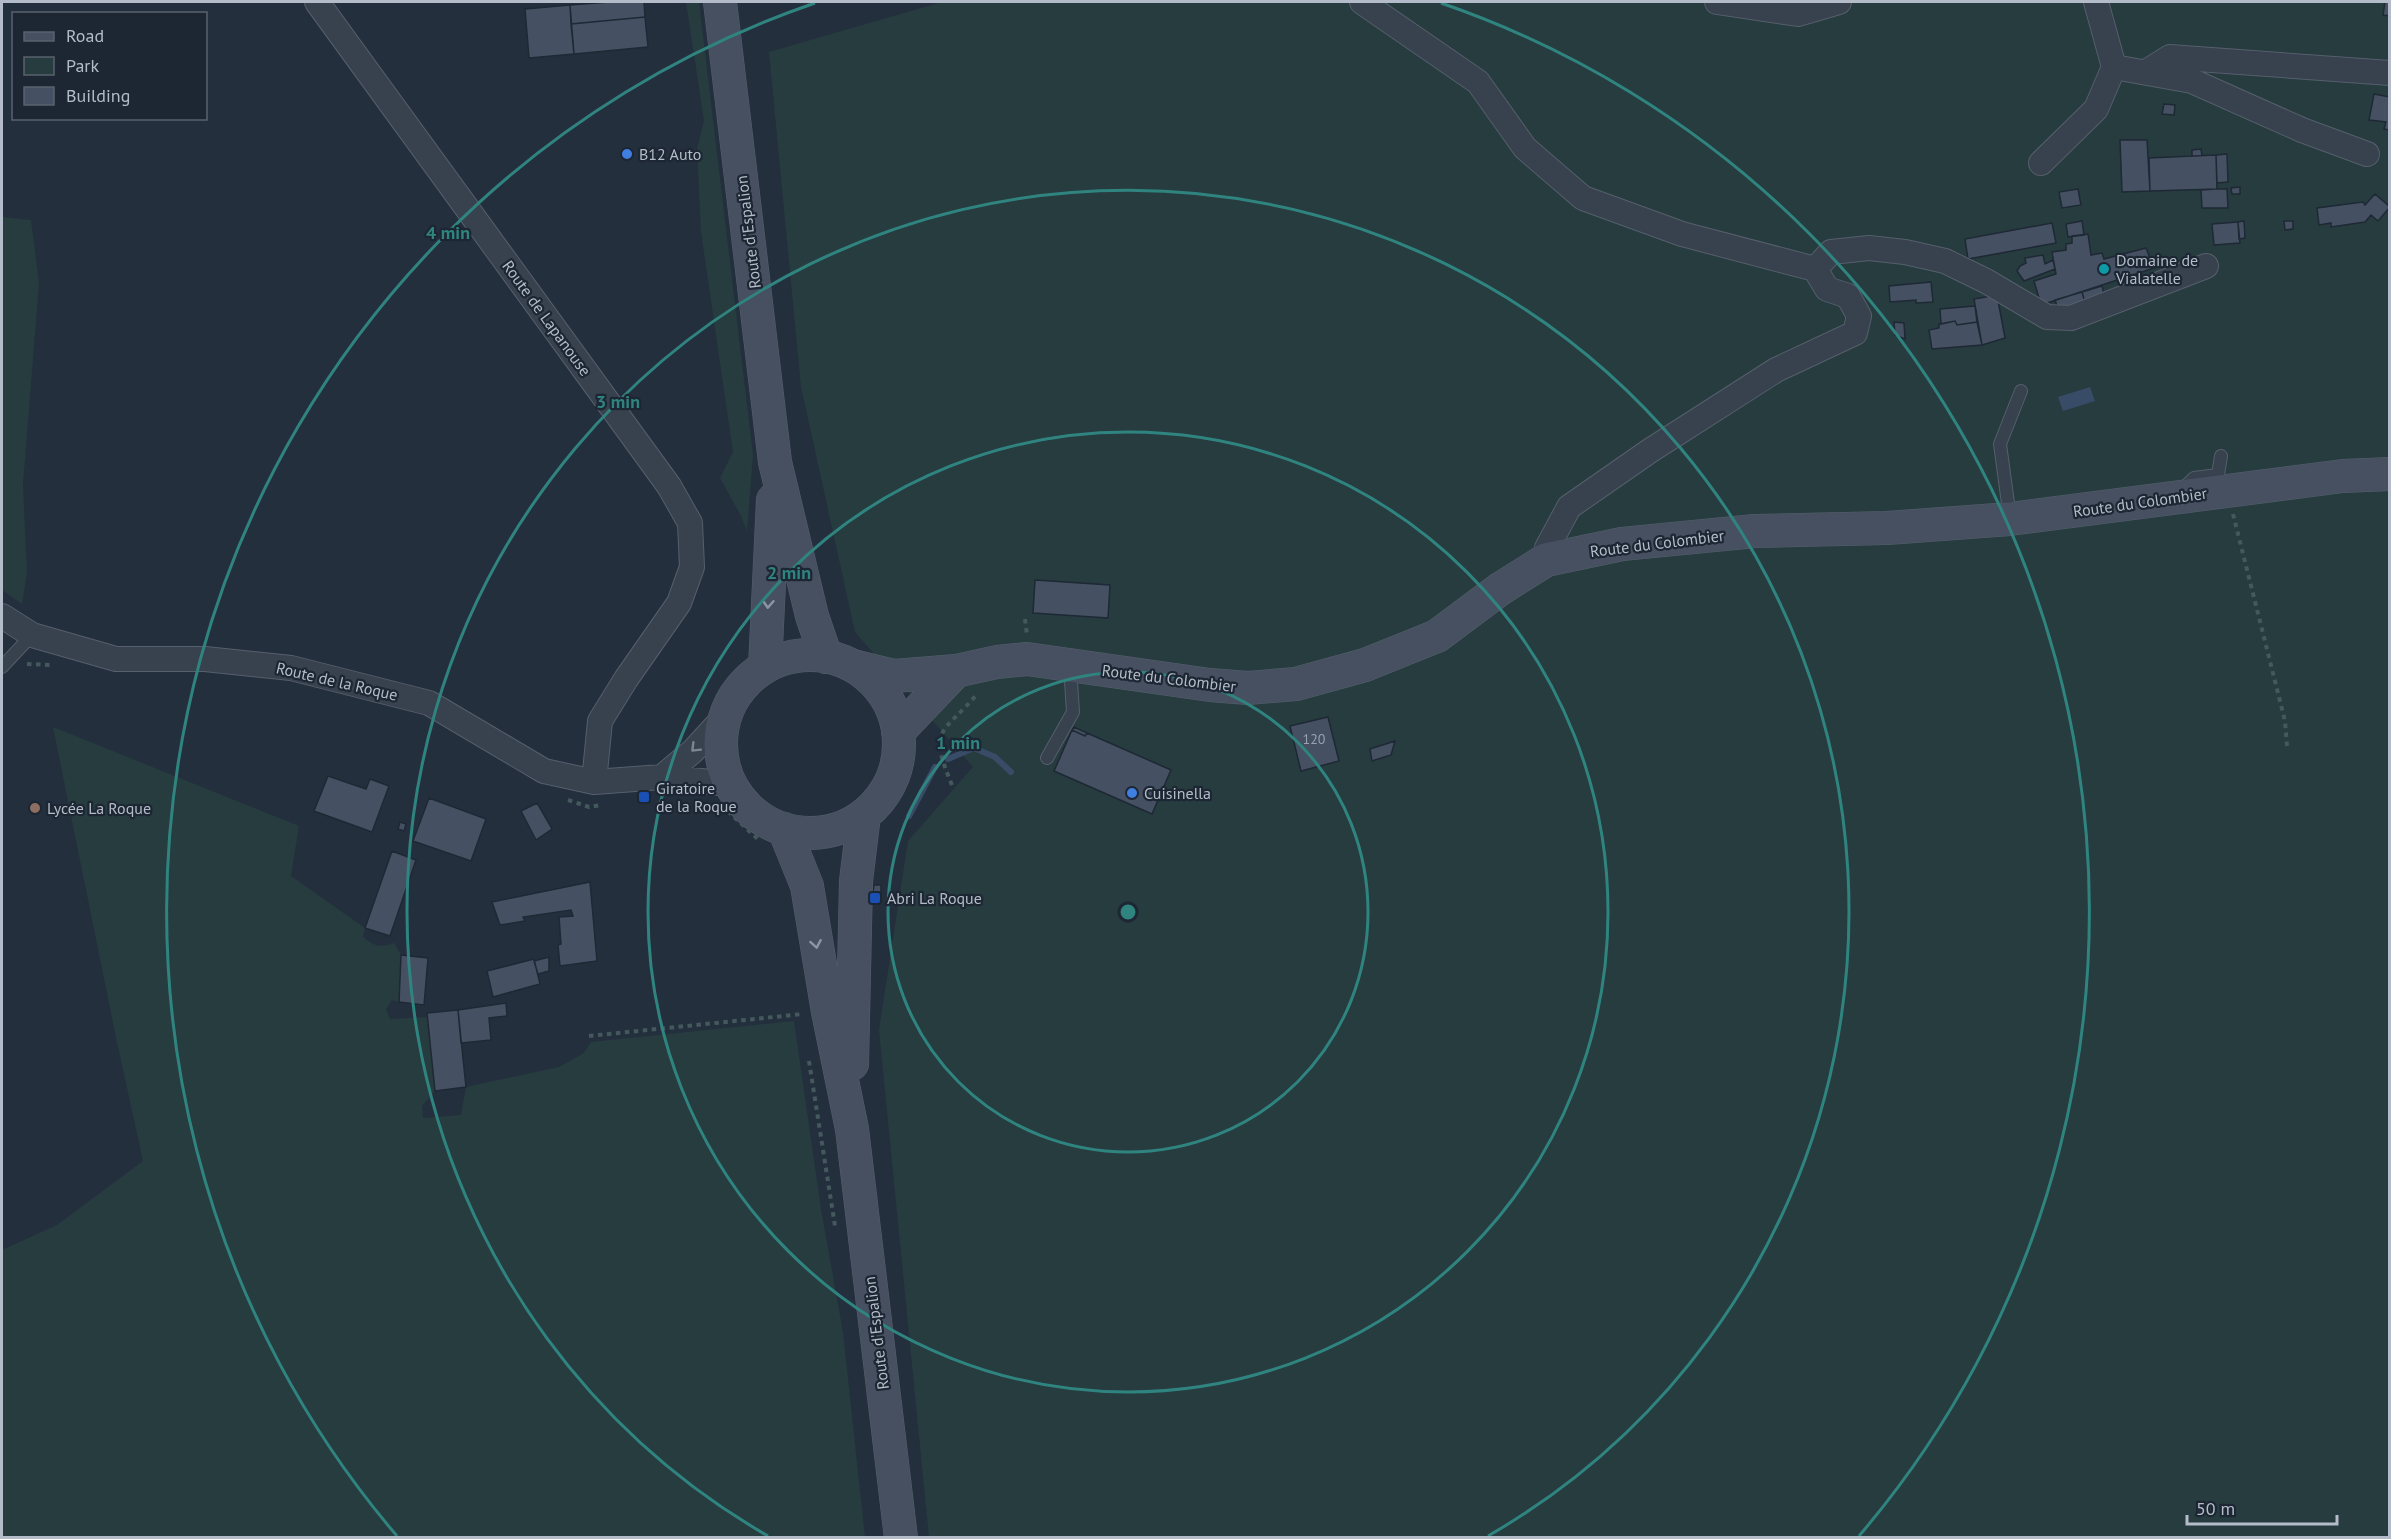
<svg xmlns="http://www.w3.org/2000/svg" width="2391" height="1539" font-family="'PT Sans',sans-serif">
	<style>
		.green { fill: #263c3f }
		.water { fill: #394c67 }
		.lines { fill: none; stroke-linecap: round; stroke-linejoin: round }
		.stream { stroke: #394c67; stroke-width: 6 }
		.building { fill: #455162; stroke: #1f2835; stroke-width: 1.5 }
		.lane-casing { stroke: #565f6c; stroke-width: 14 }
		.street-casing { stroke: #565f6c; stroke-width: 26 }
		.secondary-casing { stroke: #565f6c; stroke-width: 34 }
		.path { stroke: #44595c; stroke-width: 4; stroke-dasharray: 4.5 4.5; stroke-linecap: butt }
		.lane { stroke: #38414e; stroke-width: 12 }
		.street { stroke: #38414e; stroke-width: 24 }
		.secondary { stroke: #465061; stroke-width: 33 }
		.oneway { stroke: #8e96a5 }
		.oneway2 { stroke: #7c8592 }
		.ring { fill: none; stroke: #308480; stroke-width: 3 }
		.shop-dot { fill: #3f7fe0; stroke: #1d2633; stroke-width: 2 }
		.culture-dot { fill: #0f9aa8; stroke: #1d2633; stroke-width: 2 }
		.transit-dot { fill: #1a4fb4; stroke: #1d2633; stroke-width: 2 }
		.education-dot { fill: #8d6e63; stroke: #1d2633; stroke-width: 2 }
		.labels { text-anchor: middle; stroke-width: 4.5; stroke-linejoin: round; paint-order: stroke }
		.number-label { font-size: 14px; fill: #98a1af }
		.poi-label { font-size: 16px; fill: #b4bcc9; stroke: #1d2633; text-anchor: start }
		.street-label { font-size: 16px; fill: #b4bcc9; stroke: #1d2633 }
		.centre { fill: #308480; stroke: #1d2633; stroke-width: 3 }
		.ring-label { font-size: 18px; text-anchor: middle; font-weight: bold; fill: #308480; stroke: #1d2633; stroke-width: 4.5; stroke-linejoin: round; paint-order: stroke }
	</style>
	<rect width="100%" height="100%" fill="#242f3e"/>
	<path class="green" d="M686,2H699L753,455L747,531L740,514L720,478L733,452L701,232L697,149L704,121Z
		M942,2H2389V1537H929L879,1030L908,841L973,767L855,632L801,387L769,52Z
		M2,217L31,220L39,283L23,484L27,573L22,604L2,590Z
		M53,727L299,826L291,876L365,928L363,937C374,946 380,948 394,943L401,955L399,1002L392,1000L386,1009L390,1019L428,1017L435,1091L422,1106L423,1118L461,1115L466,1087L559,1067L584,1053L591,1042L794,1021L821,1209L843,1332L865,1537H2V1250L57,1225L143,1161L115,1033Z"/>
	<path class="water" d="M2090,387L2095,401L2063,411L2058,397Z"/>
	<g class="lines">
		<path class="stream" d="M948,759L974,748L995,757L1011,772
			M909,816L935,767"/>
	</g>
	<path class="building" d="M610,2H644L645,17L571,24L570,5Z
		M2385,2H2390V16L2383,15Z
		M570,5L574,54L529,58L525,9Z
		M645,17L648,47L574,54L571,24Z
		M2374,94L2390,97V130L2384,129L2386,122L2369,120Z
		M2164,104L2175,105L2174,115L2162,114Z
		M2120,140H2147L2150,191L2122,192Z
		M2201,149L2202,156H2192V150Z
		M2227,154L2228,182L2217,183L2216,155Z
		M2216,155L2217,189L2150,191L2149,158Z
		M2240,187V194H2232L2231,188Z
		M2078,189L2081,205L2062,208L2059,192Z
		M2217,189H2227L2228,208H2202L2201,190Z
		M2375,194L2390,207L2378,221L2371,215L2365,222L2331,227V223L2319,225L2317,208L2363,202L2365,205Z
		M2082,221L2084,235L2068,237L2066,224Z
		M2244,221L2245,238L2239,239L2238,222Z
		M2284,221H2293V229L2285,230Z
		M2238,222L2240,243L2214,245L2212,224Z
		M2052,223L2056,243L1968,259L1965,239Z
		M2088,234L2091,255L2102,253L2104,259L2146,248L2154,268L2041,305L2034,281L2056,274L2052,252L2066,250V244L2072,243V236Z
		M2043,255L2045,264L2053,260L2055,269L2024,281L2017,271L2020,266L2026,263L2025,258Z
		M1931,282L1933,302L1916,303V300L1890,302L1889,286Z
		M2102,286L2105,297L2085,303L2082,292Z
		M2082,292L2085,303L2059,312L2055,300Z
		M1997,295L2005,338L1982,345L1974,299Z
		M1975,306L1977,322L1957,325L1955,321L1941,324L1940,309Z
		M1955,321L1957,325L1977,322L1982,345L1932,349L1929,330L1939,328V324Z
		M1894,322L1904,323L1905,339L1895,335Z
		M1035,580L1110,585L1108,618L1033,613Z
		M1328,717L1339,761L1301,771L1290,726Z
		M1074,727L1087,733L1085,736L1072,730Z
		M1072,730L1085,736L1087,733L1171,770L1152,814L1054,771Z
		M1395,741L1391,755L1372,761L1370,749Z
		M328,776L366,789L370,779L389,786L372,832L314,811Z
		M429,798L486,819L471,861L413,841Z
		M537,803L552,829L536,840L521,811Z
		M400,822L406,824L404,831L398,829Z
		M392,851L416,860L390,936L365,928Z
		M590,882L597,961L560,966L558,945L561,944L559,917L573,916L571,910L523,917L525,921L500,925L492,902Z
		M874,885H881V893L873,892Z
		M401,955L428,958L424,1005L399,1002Z
		M549,957V971L538,974L534,961Z
		M534,959L540,984L493,997L487,971Z
		M506,1003L507,1016L489,1018L491,1040L461,1043L458,1010Z
		M458,1010L466,1087L435,1091L427,1013Z"/>
	<g class="lines">
		<g class="lane-casing">
			<path id="lane" d="M2181,491L2194,478L2218,475L2221,456
				M2010,518L2000,444L2021,391
				M2,667L32,635
				M1047,758L1073,712L1070,666"/>
		</g>
		<g class="street-casing">
			<path id="street" d="M317,2L669,486L690,523L692,567L679,603L626,679L600,721L594,782
				M1362,2L1478,82L1525,148L1583,198L1682,234L1815,269L1827,289L1848,296L1859,316L1855,333L1776,370L1651,450L1569,507L1547,548L1546,560
				M1717,2L1798,14L1839,2
				M2114,67L2192,81L2302,130L2367,154
				M2146,72L2170,57L2390,73
				M2041,163L2096,109L2114,67L2096,2
				M1815,269L1831,252L1869,248L1905,252L1945,261L1986,281L2047,317L2071,318L2206,266
				M2,616L32,635L116,659H205L291,668L429,703L544,771L594,782L662,777L730,784
				M662,777L693,751L726,715"/>
		</g>
		<g class="secondary-casing">
			<path id="secondary" d="M720,2L775,462L812,616L826,657
				M721 744a89 89 0 1 1 178 0a89 89 0 1 1-178 0Z
				M853,666L894,676L956,671L997,662L1027,659L1210,685L1248,688L1296,684L1365,665L1437,636L1500,589L1546,560L1622,544L1755,531L1887,528L2010,519L2343,476L2390,474
				M765,667L773,500
				M898,732L956,671
				M784,829L807,886L828,1012L852,1129L901,1538
				M852,1064L856,881L864,815"/>
		</g>
		<path class="path" d="M2233,514L2285,721L2287,746
			M1025,619L1027,635
			M27,664L52,665
			M952,785C927,726 943,735 978,693
			M568,800L589,807L601,805
			M721,805L760,841
			M589,1036L803,1014
			M809,1061L835,1226"/>
		<use href="#lane" class="lane"/>
		<use href="#street" class="street"/>
		<use href="#secondary" class="secondary"/>
	</g>
	<defs><path id="oneway-chevron" d="M-2-3.5L2.5 0L-2 3.5" fill="none" stroke-width="1.6" stroke-linecap="round" stroke-linejoin="round" transform="scale(1.5)"/></defs>
	<g class="oneway">
		<use href="#oneway-chevron" transform="translate(768 604) rotate(93)"/>
		<use href="#oneway-chevron" transform="translate(816 944) rotate(80)"/>
	</g>
	<use class="oneway2" href="#oneway-chevron" transform="translate(695 748) rotate(135)"/>
	<g class="ring">
		<circle cx="1128" cy="912" r="240"/>
		<circle cx="1128" cy="912" r="480"/>
		<path d="M768 1536A721 721 0 1 1 1488 1536"/>
		<path d="M397 1536A961 961 0 0 1 815 3M1441 3A961 961 0 0 1 1859 1536"/>
	</g>
	<g class="shop-dot">
		<circle cx="627" cy="154" r="6"/>
		<circle cx="1132" cy="793" r="6"/>
	</g>
	<circle class="culture-dot" cx="2104" cy="269" r="6"/>
	<g class="transit-dot">
		<rect x="638" y="791" width="12" height="12" rx="3"/>
		<rect x="869" y="892" width="12" height="12" rx="3"/>
	</g>
	<circle class="education-dot" cx="35" cy="808" r="6"/>
	<g class="labels">
		<g class="number-label">
			<text x="1314" y="744">120</text>
		</g>
		<g class="poi-label">
			<text x="639" y="160">B12 Auto</text>
			<text x="2116" y="266">Domaine de<tspan x="2116" dy="18">Vialatelle</tspan></text>
			<text x="656" y="794">Giratoire<tspan x="656" dy="18">de la Roque</tspan></text>
			<text x="1144" y="799">Cuisinella</text>
			<text x="47" y="814">Lycée La Roque</text>
			<text x="887" y="904">Abri La Roque</text>
		</g>
		<g class="street-label">
			<text transform="translate(748 232) rotate(-97)" y="6">Route d'Espalion</text>
			<text transform="translate(547 318) rotate(54)" y="6">Route de Lapanouse</text>
			<text transform="translate(2140 502) rotate(-8)" y="6">Route du Colombier</text>
			<text transform="translate(1657 543) rotate(-7)" y="6">Route du Colombier</text>
			<text transform="translate(1169 678) rotate(7)" y="6">Route du Colombier</text>
			<text transform="translate(337 681) rotate(13)" y="6">Route de la Roque</text>
			<text transform="translate(876 1333) rotate(-97)" y="6">Route d'Espalion</text>
		</g>
	</g>
	<circle cx="1128" cy="912" r="9" class="centre"/>
	<g class="ring-label">
		<text x="448" y="239">4 min</text>
		<text x="618" y="408">3 min</text>
		<text x="789" y="579">2 min</text>
		<text x="958" y="749">1 min</text>
	</g>
	<rect width="2391" height="1539" fill="none" stroke="#b4bcc9" stroke-width="6"/>
	<rect x="12" y="12" width="195" height="108" fill="#1d2633" stroke="#59626f" stroke-width="1.5"/>
	<rect x="24" y="32" width="30" height="9" fill="#465061" stroke="#59626f" stroke-width="1.5"/>
	<text x="66" y="42" font-size="18" fill="#b4bcc9">Road</text>
	<rect x="24" y="57" width="30" height="18" fill="#263c3f" stroke="#59626f" stroke-width="1.5"/>
	<text x="66" y="72" font-size="18" fill="#b4bcc9">Park</text>
	<rect x="24" y="87" width="30" height="18" fill="#455162" stroke="#59626f" stroke-width="1.5"/>
	<text x="66" y="102" font-size="18" fill="#b4bcc9">Building</text>
	<path d="M2187 1515v9h150v-9" fill="none" stroke="#b4bcc9" stroke-width="3"/>
	<text x="2196" y="1515" font-size="18" fill="#b4bcc9" stroke="#1d2633" stroke-width="4.5" paint-order="stroke">50 m</text>
</svg>
